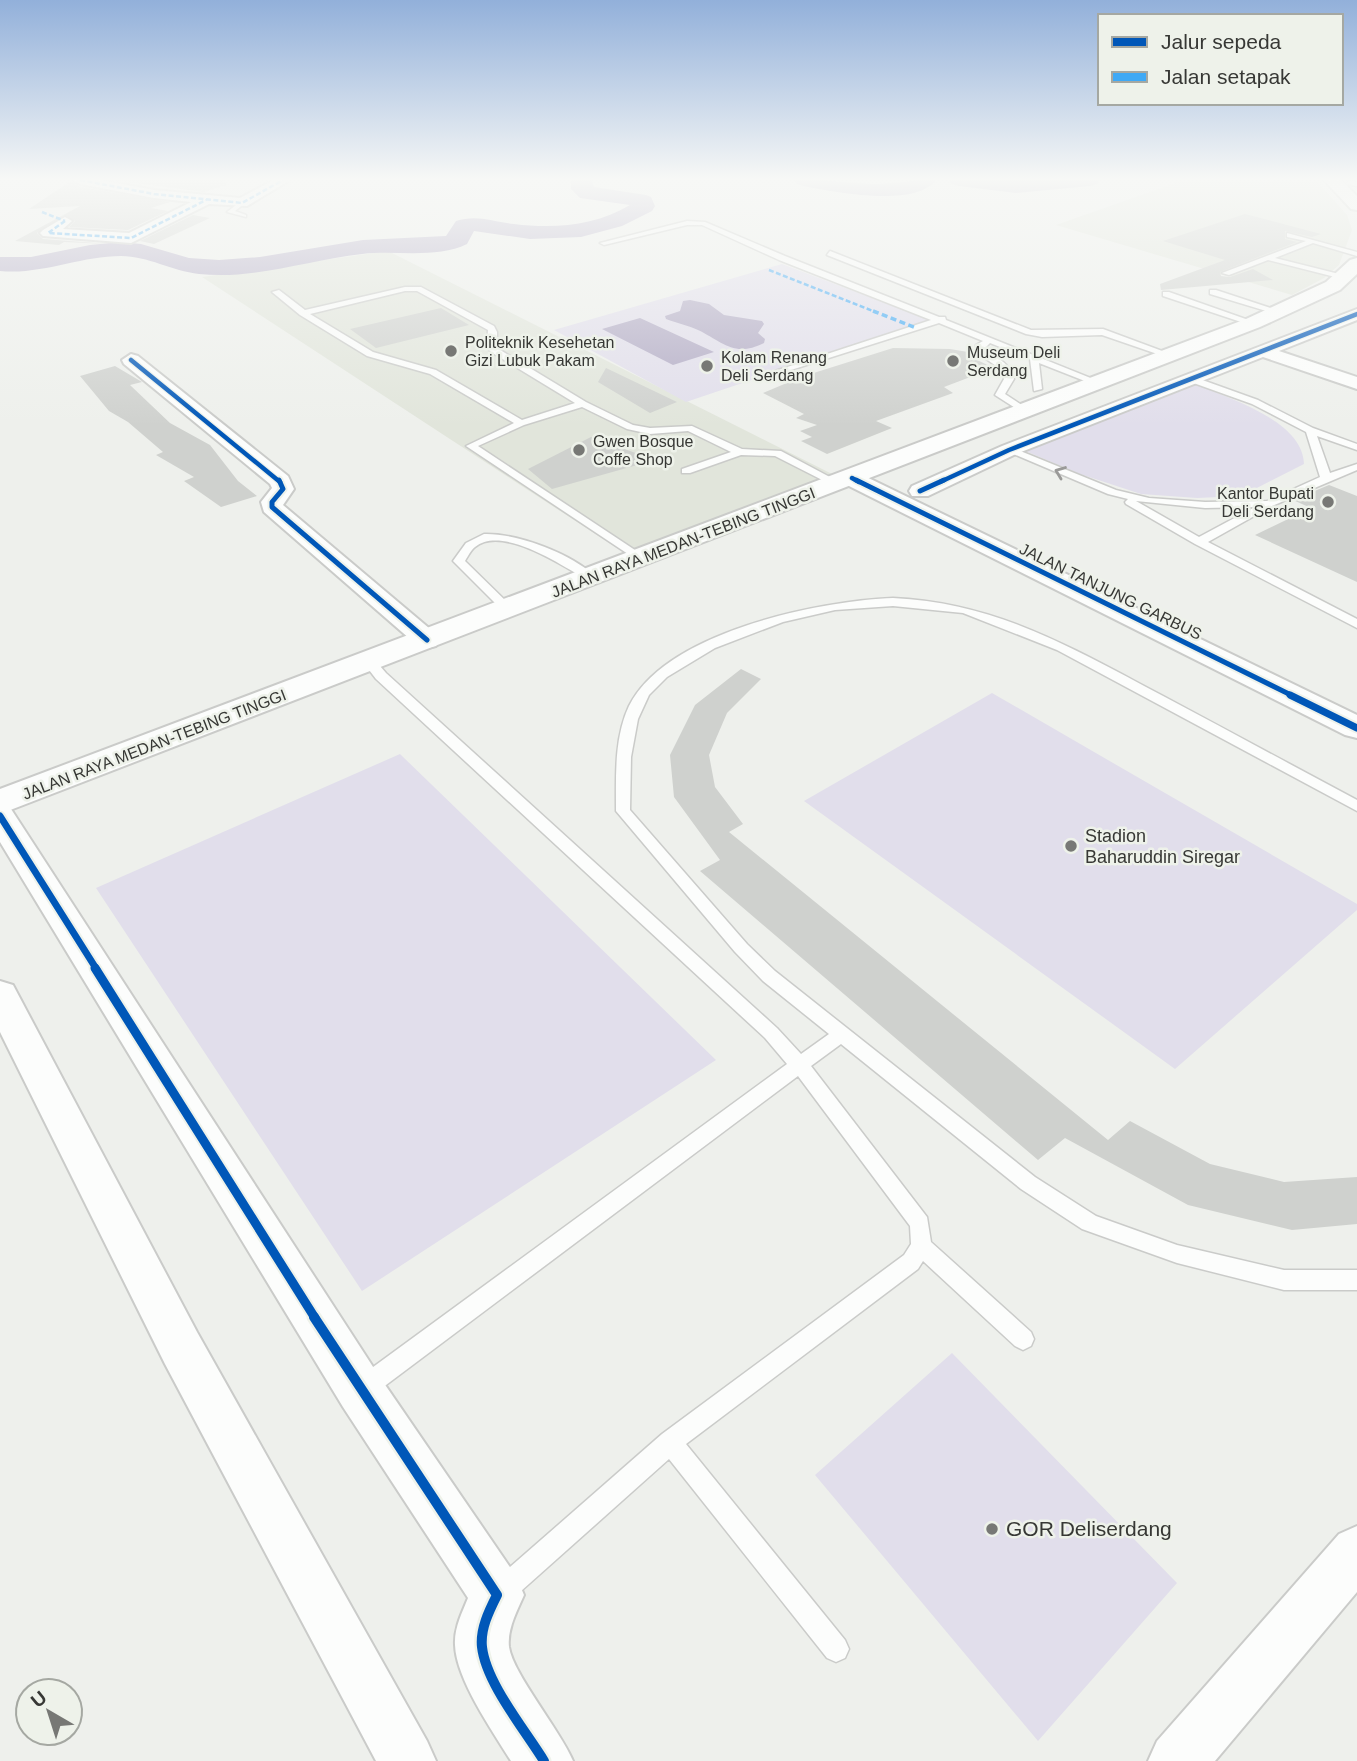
<svg xmlns="http://www.w3.org/2000/svg" width="1357" height="1761" font-family="Helvetica,sans-serif">
	<style>
		.built { fill: #e1e5db }
		.green { fill: #e1deeb }
		.water { fill: #b2abc5 }
		.lines { fill: none; stroke-linecap: round; stroke-linejoin: round }
		.river { fill: #b2abc5; fill-rule: evenodd }
		.building { fill: #cfd1ce }
		.lane-casing { stroke: #cacbc9; stroke-width: 3 }
		.street-casing { stroke: #cacbc9; stroke-width: 4 }
		.secondary-casing { stroke: #cacbc9; stroke-width: 4 }
		.highway-casing { stroke: #cacbc9; stroke-width: 4 }
		.lane { fill: #fcfdfc; fill-rule: evenodd }
		.street { fill: #fcfdfc; fill-rule: evenodd }
		.secondary { fill: #fcfdfc; fill-rule: evenodd }
		.highway { fill: #fcfdfc; fill-rule: evenodd }
		.quiet-far1 { stroke: #3fa9f5; stroke-width: 2.5; stroke-dasharray: 5 2.5; stroke-linecap: butt }
		.quiet { stroke: #3fa9f5; stroke-width: 3.5; stroke-dasharray: 6 3.5; stroke-linecap: butt }
		.cycleway-far4-casing { stroke: #eef2ea; stroke-width: 7 }
		.cycleway-far3-casing { stroke: #eef2ea; stroke-width: 9 }
		.cycleway-far2-casing { stroke: #eef2ea; stroke-width: 11 }
		.cycleway-far1-casing { stroke: #eef2ea; stroke-width: 13 }
		.cycleway-casing { stroke: #eef2ea; stroke-width: 15 }
		.cycleway-far4 { stroke: #0057b8; stroke-width: 4.5 }
		.cycleway-far3 { stroke: #0057b8; stroke-width: 5 }
		.cycleway-far2 { stroke: #0057b8; stroke-width: 7 }
		.cycleway-far1 { stroke: #0057b8; stroke-width: 9 }
		.cycleway { stroke: #0057b8; stroke-width: 10 }
		.oneway { stroke: #9a9a98 }
		.poi-dot { fill: #777875; stroke: #eef2ea; stroke-width: 2.5 }
		.labels { text-anchor: middle; stroke-width: 5; stroke-linejoin: round; paint-order: stroke }
		.far-poi-label { font-size: 16px; fill: #373835; stroke: #eef2ea; text-anchor: start }
		.far-street-label { font-size: 16px; fill: #373835; stroke: #eef2ea }
		.poi-label { font-size: 18px; fill: #373835; stroke: #eef2ea; text-anchor: start }
		.near-poi-label { font-size: 21px; fill: #373835; stroke: #eef2ea; text-anchor: start }
	</style>
	<rect width="100%" height="100%" fill="#eef0ec"/>
	<path class="built" d="M1184,180H1316L1347,215L1352,230L1339,265L1324,278L1292,295L1056,225Z
		M388,251L832,474L626,554L202,277Z"/>
	<path class="green" d="M782,264L930,320L686,402L554,330Z
		M1193,383C1229,399 1303,420 1304,464L1241,496L1197,498L1141,494L1080,474L1023,450Z
		M992,693L1357,904V910L1175,1069L804,801Z
		M400,754L716,1060L362,1291L96,888Z
		M952,1353L1177,1583L1038,1741L815,1475Z"/>
	<path class="water" d="M690,300L709,304L724,315L762,321L764,324L758,333L765,339L764,343C734,358 723,342 698,330C687,325 677,323 666,319L665,316L680,311L683,301Z
		M640,318L714,352L673,365L602,329Z"/>
	<g class="lines">
		<path class="river" d="M571,180H591L594,187L646,195L651,197L655,206L652,211L622,226L581,237L530,239L474,231L467,244C437,259 396,250 362,254C308,260 254,280 199,274C172,271 148,256 121,256C80,256 42,275 0,271V257H31L90,245L121,242L141,244L189,258L219,260L260,257L363,240L446,236L456,221C477,214 494,222 514,224C554,229 595,226 630,205L580,198L571,189Z
			M794,180C821,178 848,184 876,184C897,184 916,179 936,180C916,208 833,192 804,186L797,184Z
			M949,180H1100L1097,184L1090,186L1016,193L959,186L952,184Z"/>
	</g>
	<path class="building" d="M112,180H225L226,185L204,192Z
		M71,181L80,187L170,202L151,208L168,211L128,230L69,227L75,221L64,215L37,233L43,239L109,244L64,242L59,245L15,241L80,206L29,209Z
		M1245,214L1321,234L1312,237L1285,231V239L1297,242L1220,272L1221,276L1230,277L1253,269L1273,280L1161,290L1160,284L1225,260L1163,241Z
		M193,215L210,218L154,244L140,241Z
		M441,308L469,325L376,348L350,329Z
		M893,348L950,349L974,353L981,359L977,360L994,368L944,387L953,393L876,421L892,428L827,454L801,441L812,437L800,431L817,425L796,418L804,414L763,393L801,377Z
		M115,366L142,382L130,385L170,423L210,445L238,481L257,496L221,507L184,481L194,477L156,455L163,452L128,422L109,411L80,376Z
		M606,368L677,402L650,413L598,382Z
		M591,437L655,460L552,489L528,469Z
		M1329,485L1357,496V582L1255,535L1311,508L1293,500Z
		M741,669L761,679L727,713L709,755L715,787L743,824L729,832L1108,1140L1130,1121L1210,1164L1284,1182L1357,1177V1224L1292,1230L1188,1205L1065,1138L1038,1160L700,871L720,860L674,797L670,755L695,705Z"/>
	<g class="lines">
		<g class="lane-casing">
			<path id="lane" d="M1348,181L1357,182V186L1346,184Z
				M240,202L245,203L235,211L246,215V217L227,212Z
				M687,221L705,222L785,256L939,317H945L946,320L1103,383L1095,385L1039,363L1042,389L1034,391L1030,359L990,343L983,350C997,357 1010,363 1014,379L1005,394L1031,411L1023,413L995,395L1004,379L1003,371L975,351L976,345L983,341L939,323L772,376V372L931,320L779,260L702,225H687L604,245L600,243Z
				M1287,233L1357,252V256L1313,243L1275,258L1347,276V280L1268,260L1229,275L1222,273L1306,241L1287,237Z
				M830,251L1031,330L1103,329L1173,355L1166,357L1102,335L1042,337L1026,334L827,255Z
				M405,287H421L494,326L497,332V348L586,402L633,425L650,428L692,426L742,449L781,451L841,483L832,485L775,456L741,455L690,473H682V469L731,452L688,431L650,434L627,429L582,407L524,425L478,446L647,558L637,560L466,446L514,423L430,374L367,356L300,315L272,292L279,290L305,310ZM405,291H417L488,330L487,347L491,352L575,403L522,420L436,370L373,352L310,314Z
				M1210,290H1216L1283,312L1276,314L1210,294Z
				M1163,292H1169L1257,323L1250,325L1163,296Z
				M1188,377H1194L1258,400L1313,428L1357,444V450L1317,436L1330,473L1357,464V470L1272,506L1208,542L1357,619V628L1195,544L1126,504L1125,502L1128,499L1108,494L1004,450L1013,448L1116,490L1149,498L1205,502L1267,501L1320,477L1306,432L1252,404L1188,381ZM1136,501L1205,508L1255,507L1199,537Z
				M484,534C518,533 572,554 596,577L594,579H586C561,565 502,525 475,547C471,550 468,556 465,561L514,609L508,613L504,612L453,561L466,543Z
				M893,598C999,603 1073,649 1165,697C1229,731 1293,766 1357,800V811L1057,650L963,613L893,606L835,610L783,622L715,648L667,677L649,695L638,719L631,757L630,810L747,944L775,971L1035,1177L1096,1216L1177,1245L1284,1270H1357V1290H1284L1177,1263L1082,1229L1021,1189L841,1044L811,1066L927,1217L931,1242L1031,1332L1034,1339L1031,1346L1023,1350L1015,1346L923,1261L918,1269L686,1444L845,1640L849,1649L845,1658L836,1662L827,1658L669,1459L511,1600L502,1604L493,1600L489,1591L493,1582L662,1434L904,1255L911,1244L910,1226L798,1076L370,1397L362,1400L354,1397L351,1389L354,1381L787,1064L765,1038L376,679L363,662L369,658L374,659L386,673L777,1028L801,1054L829,1034L763,981L735,952L616,811C616,776 614,738 629,706C666,632 818,601 893,598Z"/>
		</g>
		<g class="street-casing">
			<path id="street" d="M73,180H100L154,190L240,198L274,180H290L247,206L209,204L131,243L43,236L40,233L43,230L65,217L72,221L63,229L129,233L191,202L154,198L80,184Z
				M1357,309V320L1279,351L1357,377V389L1263,357L1016,454L928,496H912L909,491L912,486L1002,446Z
				M131,354L138,356L288,476L294,489L283,505L436,634L440,640L436,646L427,648L418,646L264,512L261,502L272,488L270,484L124,364L122,360Z
				M0,806L11,809L377,1373L516,1576L524,1595C517,1611 507,1629 509,1647C513,1674 560,1730 573,1761H511C493,1732 456,1679 455,1645C454,1628 462,1613 468,1598L343,1407L0,842Z
				M0,981L13,985L197,1332L427,1741L436,1761H376L165,1364L0,1032Z
				M1357,1526V1592L1215,1761H1148L1157,1741L1339,1534Z"/>
		</g>
		<g class="secondary-casing">
			<path id="secondary" d="M852,470L1357,715V738L1345,735L843,483L839,478L843,473Z"/>
		</g>
		<g class="highway-casing">
			<path id="highway" d="M1324,180H1341L1357,196V210L1351,209Z
				M1357,258V274L1340,290L1260,327L0,814V789L1246,319L1326,282L1350,260Z"/>
		</g>
		<use href="#lane" class="lane"/>
		<use href="#street" class="street"/>
		<use href="#secondary" class="secondary"/>
		<use href="#highway" class="highway"/>
		<path class="quiet-far1" d="M80,180L154,194L242,203L283,180
			M42,212L65,221
			M65,221L48,233L131,238L206,200
			M769,270L878,313"/>
		<path class="quiet" d="M873,311L916,328"/>
		<g class="cycleway-far4-casing">
			<path id="cycleway-far4" d="M131,360L280,482
				M852,478L859,482
				M940,482L1009,450L1357,314"/>
		</g>
		<g class="cycleway-far3-casing">
			<path id="cycleway-far3" d="M279,480L283,489L272,502V507L427,640
				M856,480L1293,696
				M920,491L944,480"/>
		</g>
		<g class="cycleway-far2-casing">
			<path id="cycleway-far2" d="M1290,695L1357,728
				M0,816L97,970"/>
		</g>
		<g class="cycleway-far1-casing">
			<path id="cycleway-far1" d="M95,968L315,1318"/>
		</g>
		<g class="cycleway-casing">
			<path id="cycleway" d="M314,1317L497,1595C489,1611 480,1629 482,1647C486,1683 525,1730 544,1761"/>
		</g>
		<use href="#cycleway-far4" class="cycleway-far4"/>
		<use href="#cycleway-far3" class="cycleway-far3"/>
		<use href="#cycleway-far2" class="cycleway-far2"/>
		<use href="#cycleway-far1" class="cycleway-far1"/>
		<use href="#cycleway" class="cycleway"/>
	</g>
	<defs><path id="oneway-chevron" d="M-2-3.5L2.5 0L-2 3.5" fill="none" stroke-width="1.6" stroke-linecap="round" stroke-linejoin="round" transform="scale(1.75)"/></defs>
	<use class="oneway" href="#oneway-chevron" transform="translate(1060 472) rotate(-159)"/>
	<linearGradient id="sky" x2="0" y2="1"><stop stop-color="#92b0da"/><stop offset="0.42" stop-color="#f7f8f6"/><stop offset="1" stop-color="#f7f8f6" stop-opacity="0"/></linearGradient>
	<rect width="1357" height="426" fill="url(#sky)"/>
	<g class="poi-dot">
		<circle cx="451" cy="351" r="7"/>
		<circle cx="953" cy="361" r="7"/>
		<circle cx="707" cy="366" r="7"/>
		<circle cx="579" cy="450" r="7"/>
		<circle cx="1328" cy="502" r="7"/>
		<circle cx="1071" cy="846" r="7"/>
		<circle cx="992" cy="1529" r="7"/>
	</g>
	<g class="labels">
		<g class="far-poi-label">
			<text x="465" y="348">Politeknik Kesehetan<tspan x="465" dy="18">Gizi Lubuk Pakam</tspan></text>
			<text x="967" y="358">Museum Deli<tspan x="967" dy="18">Serdang</tspan></text>
			<text x="721" y="363">Kolam Renang<tspan x="721" dy="18">Deli Serdang</tspan></text>
			<text x="593" y="447">Gwen Bosque<tspan x="593" dy="18">Coffe Shop</tspan></text>
			<text x="1314" y="499" text-anchor="end">Kantor Bupati<tspan x="1314" dy="18">Deli Serdang</tspan></text>
		</g>
		<g class="far-street-label">
			<text transform="translate(683 542) rotate(-21)" y="6">JALAN RAYA MEDAN-TEBING TINGGI</text>
			<text transform="translate(1111 591) rotate(26)" y="6">JALAN TANJUNG GARBUS</text>
			<text transform="translate(154 744) rotate(-21)" y="6">JALAN RAYA MEDAN-TEBING TINGGI</text>
		</g>
		<g class="poi-label">
			<text x="1085" y="842">Stadion<tspan x="1085" dy="21">Baharuddin Siregar</tspan></text>
		</g>
		<g class="near-poi-label">
			<text x="1006" y="1536">GOR Deliserdang</text>
		</g>
	</g>
	<rect x="1098" y="14" width="245" height="91" fill="#eef2ea" stroke="#a5a8a2" stroke-width="2"/>
	<rect x="1112" y="37" width="35" height="10" fill="#0057b8" stroke="#a5a8a2" stroke-width="2"/>
	<text x="1161" y="49" font-size="21" fill="#373835">Jalur sepeda</text>
	<rect x="1112" y="72" width="35" height="10" fill="#3fa9f5" stroke="#a5a8a2" stroke-width="2"/>
	<text x="1161" y="84" font-size="21" fill="#373835">Jalan setapak</text>
	<g transform="translate(49 1712) rotate(321)"><circle r="33" fill="#eef2ea" stroke="#a5a8a2" stroke-width="2"/>
	<path d="M0-5L12 26L0 18L-12 26Z" fill="#777875"/>
	<text y="-10" font-size="19" font-weight="bold" text-anchor="middle" fill="#373835">U</text>
	</g>
</svg>
